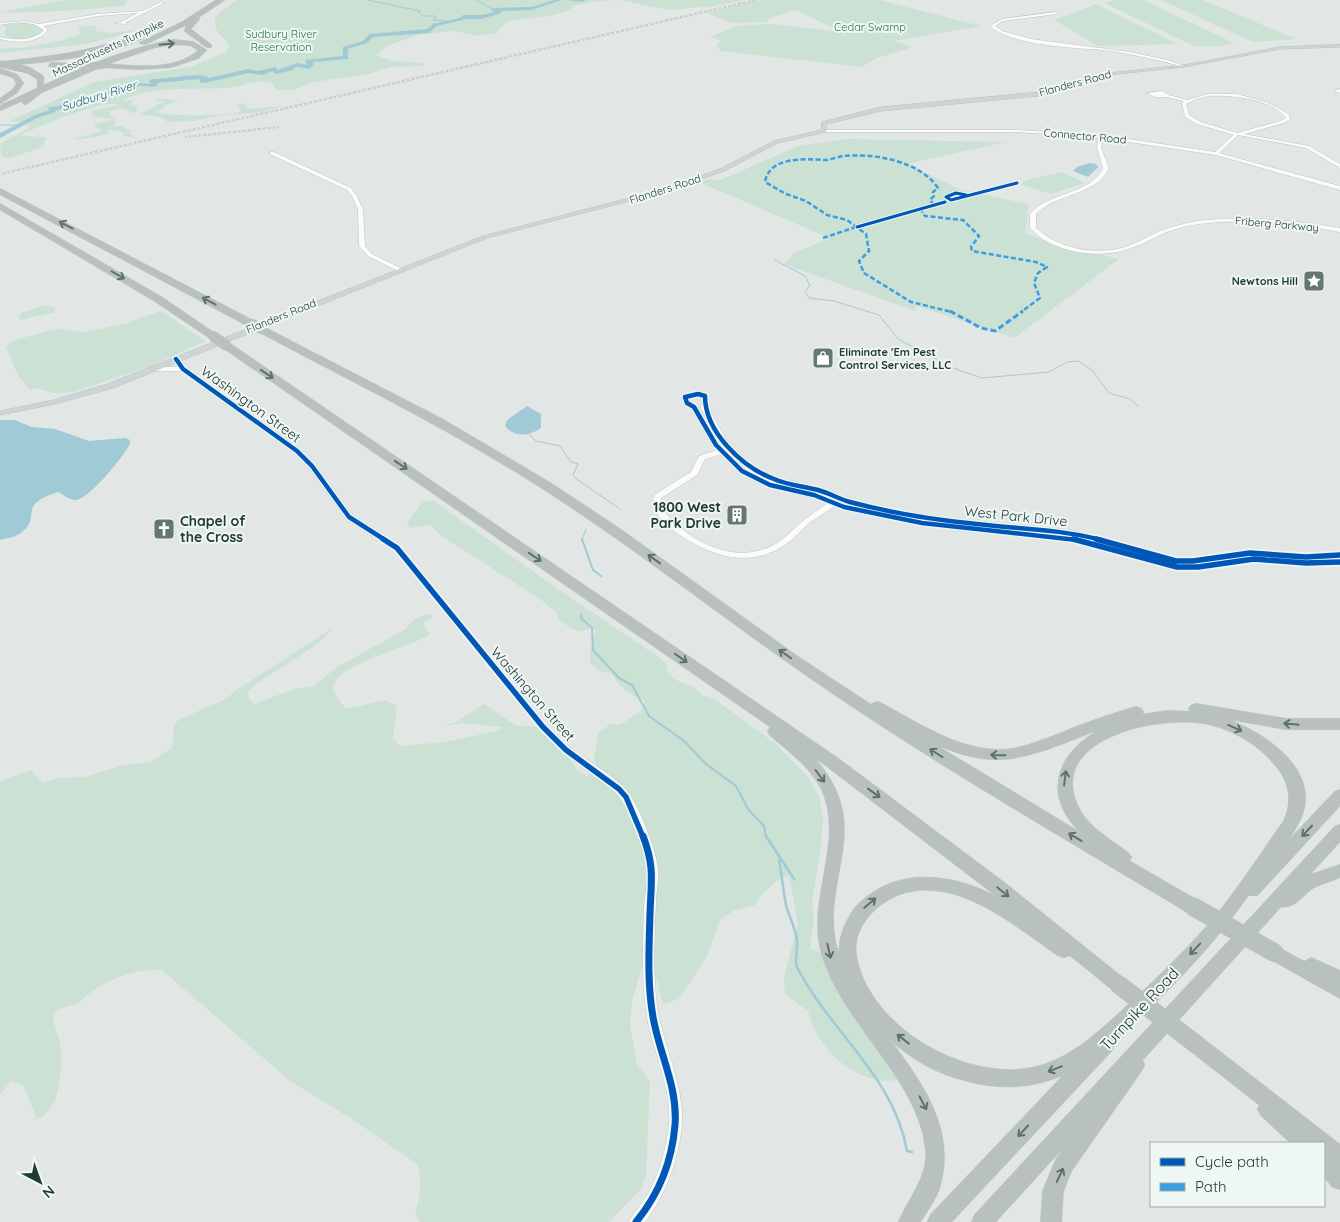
<svg xmlns="http://www.w3.org/2000/svg" width="1340" height="1222" font-family="Quicksand,sans-serif">
	<style>
		.green { fill: #cae1d3 }
		.water { fill: #a1cad7 }
		.lines { fill: none; stroke-linecap: round; stroke-linejoin: round }
		.stream-far2 { stroke: #a1cad7; stroke-width: 1 }
		.stream-far1 { stroke: #a1cad7; stroke-width: 2 }
		.stream { stroke: #a1cad7; stroke-width: 2.5 }
		.river { fill: #a1cad7; fill-rule: evenodd }
		.minor-casing { stroke: #bfc4c2; stroke-width: 1 }
		.major-casing { stroke: #bbc4c2; stroke-width: 1 }
		.highway-casing { stroke: #bbc4c2; stroke-width: 2 }
		.minor { fill: #fbfbfb; fill-rule: evenodd }
		.major { fill: #cdd4d3; fill-rule: evenodd }
		.highway { fill: #b9c1c0; fill-rule: evenodd }
		.rail-casing { stroke: #c6c9c9; stroke-width: 2 }
		.rail { stroke: #eff7f4; stroke-width: 1; stroke-dasharray: 2.5; stroke-linecap: butt }
		.highway-bridge-far2-casing { stroke: #bbc4c2; stroke-width: 7; stroke-linecap: butt }
		.highway-bridge-far1-casing { stroke: #bbc4c2; stroke-width: 11; stroke-linecap: butt }
		.highway-bridge-casing { stroke: #bbc4c2; stroke-width: 19; stroke-linecap: butt }
		.highway-bridge-far2 { stroke: #b9c1c0; stroke-width: 6 }
		.highway-bridge-far1 { stroke: #b9c1c0; stroke-width: 10 }
		.highway-bridge { stroke: #b9c1c0; stroke-width: 18 }
		.quiet-far1 { stroke: #3c9ee2; stroke-width: 2.5; stroke-dasharray: 5 2.5; stroke-linecap: butt }
		.quiet { stroke: #3c9ee2; stroke-width: 3; stroke-dasharray: 6 3; stroke-linecap: butt }
		.cycleway-far3-casing { stroke: #eff7f4; stroke-width: 5 }
		.cycleway-far2-casing { stroke: #eff7f4; stroke-width: 7 }
		.cycleway-far1-casing { stroke: #eff7f4; stroke-width: 9 }
		.cycleway-casing { stroke: #eff7f4; stroke-width: 10 }
		.cycleway-far3 { stroke: #0057b8; stroke-width: 3 }
		.cycleway-far2 { stroke: #0057b8; stroke-width: 4.5 }
		.cycleway-far1 { stroke: #0057b8; stroke-width: 5.5 }
		.cycleway { stroke: #0057b8; stroke-width: 7 }
		.oneway { stroke: #5d706d }
		.labels { text-anchor: middle; stroke-width: 4; stroke-linejoin: round; paint-order: stroke }
		.far-park-label { font-size: 11px; fill: #2a714c; stroke: #eff7f4 }
		.far-street-label { font-size: 11px; fill: #203a35; stroke: #eff7f4 }
		.far-poi-label { font-size: 11px; font-weight: bold; fill: #203a35; stroke: #eff7f4; text-anchor: end }
		.far-water-label { font-size: 12px; font-style: italic; fill: #1a5e76; stroke: #eff7f4 }
		.street-label { font-size: 14px; fill: #203a35; stroke: #eff7f4 }
		.poi-label { font-size: 14px; font-weight: bold; fill: #203a35; stroke: #eff7f4; text-anchor: end }
		.near-street-label { font-size: 16px; fill: #203a35; stroke: #eff7f4 }
	</style>
	<rect width="100%" height="100%" fill="#e2e7e5"/>
	<path class="green" d="M64,0H128L124,6C82,9 42,14 0,12Z
		M237,0H743L716,6L668,10L620,0L600,1L575,5L569,10L551,16L507,21L497,32L498,33L479,36L453,31L417,35L390,45L375,55L393,61L423,63L425,64L422,66L389,67L369,74L314,82L293,90H276L273,84C258,77 243,87 227,88C193,90 155,85 123,100H134L131,104L136,106L137,112L131,113L123,108L110,111L111,116L117,121L113,127L123,125L126,129L131,130L130,134L135,138L124,136L123,132L107,130L109,134C96,136 87,140 74,139L102,131L95,127V124L114,119L95,117L92,116V111L119,105C107,97 39,127 23,133V136L46,137L43,147L10,158L2,157L0,144L29,128L27,124L10,121L94,82L190,67L226,52L229,45L217,31L214,20L219,13Z
		M761,0H879L981,26L893,41L913,47L877,58L862,67L720,51L717,44L722,41L710,37L736,26L770,24L842,32L796,10L770,18L767,22L732,23L707,13Z
		M1114,0H1143L1234,43L1221,46H1194L1104,3Z
		M1161,0H1203L1296,39L1253,42Z
		M1096,4L1178,44L1098,46L1054,20Z
		M22,22L38,26L44,32C32,38 15,43 4,35L6,27L3,24Z
		M95,25L96,31L111,33L138,30L87,44L0,53V49C28,48 53,44 80,34L78,27Z
		M158,98L180,101L168,104L157,112C164,117 231,116 240,112L241,109L236,105L249,103L245,105L247,109L283,106L261,112L217,116L194,121L167,122L164,118L140,114L164,102L156,100Z
		M847,139L1006,142L907,164L961,190L1029,204L1025,233L1051,243L1119,259L1014,338L917,306L915,311L784,264L794,253L829,238L699,182L711,179L718,181L798,146Z
		M1062,172L1085,183L1051,194L1022,185V182L1027,180Z
		M45,305L55,308V312L21,320L19,318L21,313Z
		M161,311L205,341L148,367L73,392L53,393L36,388L30,390L18,376L6,347L15,340L48,331L58,329L83,332L130,323L131,321Z
		M427,501H434L565,594L660,658L667,665L668,673L676,680L694,687L702,695L713,698L776,744L808,777L819,796L823,818L821,845L812,902L814,920L810,949L820,952L848,1007L863,1024L897,1080C856,1087 817,1048 808,1011L785,994L784,978L798,923L789,876L779,879L764,892L755,905L733,911L720,920L708,954L690,983L678,999L666,1004L662,1001L657,981L642,967L632,1001L630,1025L637,1064L650,1081L646,1174L642,1188L609,1222H420L415,1212C421,1196 422,1182 418,1165L355,1121L290,1081L162,970C137,968 111,978 90,993C86,996 82,1001 78,1003C67,1008 63,1005 53,1014C53,1028 61,1038 61,1051C62,1072 60,1112 37,1119L23,1085L11,1081L0,1095V781L31,770L43,783L57,778L85,777L120,766L151,762L172,748L174,726L178,720L226,699L235,691L333,628C311,655 273,668 247,692L250,700L255,704L294,689L314,686L337,667L406,629C411,619 422,615 432,614L433,617L424,622L425,629L431,633L424,638C405,647 340,665 334,685C332,694 341,702 346,709L386,700L397,706L393,738L400,746L445,742L498,731L502,727L462,723L444,726L458,721L484,704L515,725L536,727L568,757L578,771L587,776L597,767L594,759L598,733L611,724L620,725L642,710L645,700C629,695 619,688 612,673L602,672L590,663V647L596,630L590,628L583,631L573,630L560,620L555,611L540,599L440,535L431,525L410,528L407,523L423,502Z"/>
	<path class="water" d="M1090,163L1096,164L1098,167L1088,177L1073,171L1077,167Z
		M527,406L541,414V428C530,436 514,438 505,426L507,420Z
		M0,420H14L32,427L55,429L89,441L125,438L130,440V444C124,456 89,499 76,500C69,501 64,494 58,492C16,505 42,517 22,532C17,537 7,538 0,540Z"/>
	<g class="lines">
		<path class="stream-far2" d="M368,0L420,11L418,12L423,16H435L436,18L433,20L447,21
			M476,0L494,10
			M0,125H18
			M775,260L805,276L810,285L805,292L809,298L834,301L879,315L898,339L953,368L982,378L1049,372L1067,362L1078,361L1092,370L1109,393L1130,399L1138,406
			M529,434L536,441L560,446L571,462L578,464L573,475L575,478L620,509
			M582,540L586,529"/>
		<path class="stream-far1" d="M582,539L593,570L601,576
			M581,614V618L592,628L593,650L619,678L632,685L649,716L684,741L706,764L736,786L748,809L764,826L766,837"/>
		<path class="stream" d="M766,836L794,879
			M779,860C782,875 783,890 786,905C789,917 796,929 797,941C798,949 794,961 797,967C830,1032 894,1076 907,1151L912,1152"/>
		<path class="river" d="M555,0H562L531,10L501,11V13L482,19H466L437,26L429,33L373,37L367,43L348,49V59L312,62L314,64L309,69L298,67L293,68L294,70L275,74L272,71L263,75L248,73L205,83L200,82V79L157,83L158,85C151,89 146,85 139,86C133,88 127,89 120,91C102,94 86,106 67,106L66,109L56,110L55,112L37,118L0,138V133L33,116L49,110L48,107L60,106L61,103L76,102L116,88L133,85L136,83L151,84L149,81L152,79C167,80 198,71 209,78L248,69L258,71L275,67L278,70L298,63L307,65L305,60L343,56V47L363,41L369,34L427,29L433,24L460,18L463,15H482L494,12L491,10L494,8L531,7Z
			M566,0H586L583,2Z"/>
		<g class="minor-casing">
			<path id="minor" d="M161,2L164,3L126,22V24L115,23L123,21L138,13L98,16L43,26L47,29V31C37,44 15,43 0,39V37C14,40 33,42 44,30C31,20 15,22 0,25V23L24,21L39,24L98,14L143,11Z
				M1056,12L1057,14L1003,21L995,26L1002,31L1031,39L1130,52L1167,60L1185,66L1183,67C1160,60 1136,55 1112,51C1078,47 1017,48 990,26L1002,19Z
				M1340,89V93L1336,92V90Z
				M1162,91L1169,95L1187,100L1208,94H1237L1266,102L1289,114L1290,119L1284,123L1244,134L1309,146L1340,164V168L1306,148L1238,135L1219,153L1340,186V190L1216,155L1103,138L1101,148L1109,168C1095,197 1057,192 1036,214V228C1059,249 1095,256 1125,247C1138,243 1150,235 1163,230C1177,225 1192,221 1208,220C1252,216 1296,221 1340,228V232C1296,224 1252,219 1208,223C1194,224 1180,227 1167,232C1153,238 1140,246 1125,250C1107,255 1087,255 1069,250C1054,246 1041,240 1030,228V214C1050,191 1091,195 1103,168L1097,148L1098,137L1014,132H824L822,131L824,130H1014L1101,135L1215,152L1234,135L1197,124L1185,117L1182,103L1184,101L1167,97H1155L1147,93ZM1208,96C1230,95 1271,98 1286,118L1280,121L1237,133L1201,122L1189,115L1186,104L1196,99Z
				M270,152H274L351,188L357,196L363,210L365,246L372,254L402,269V271H398L368,256L359,246L358,210L352,196L347,190L270,154Z
				M176,357L178,358L185,368L300,449L315,464L352,515L400,546L546,725C554,732 562,741 571,748C587,761 620,779 630,795C641,812 656,850 658,869C659,881 656,892 656,903C654,937 653,972 657,1006C663,1046 684,1083 682,1124C679,1158 666,1195 645,1222H629C633,1213 641,1205 646,1197C659,1176 666,1149 669,1125C672,1087 653,1053 647,1017C641,981 643,943 644,906C645,893 649,879 647,865C642,842 630,809 615,792L563,753L540,729L394,550L346,519L309,468L294,453L181,371H153L150,369L153,367H178L173,359Z
				M698,392L707,395L709,409L727,441L753,466L778,478L821,488L850,500L893,510L976,522L1071,530L1176,558H1193L1250,550L1306,554L1340,552V558L1306,560L1250,556L1193,564H1176L1071,534L994,528L1069,536L1177,564H1198L1254,556L1306,560L1340,559V565L1306,566L1254,562L1198,570H1177L1069,540L922,525L844,509L835,506C826,512 817,517 809,523C800,531 793,540 783,546C747,570 705,554 673,530C663,522 650,510 654,495L691,472L699,456L717,450L712,445L691,408L685,404L682,397L683,396ZM698,396L702,397L701,409L720,442L726,448H723L719,444L698,407L690,402L689,398ZM728,450L747,470L772,482L816,492L845,504L893,514L969,525L922,521L846,505L817,493L773,483L745,469L727,451ZM721,454C727,460 733,468 740,473C766,491 799,492 828,503C820,509 811,514 803,521C794,528 787,537 777,543C747,561 714,552 687,533C675,524 662,515 661,498L697,475L705,459Z"/>
		</g>
		<g class="major-casing">
			<path id="major" d="M1340,45V47L1280,49L1184,67L1108,75L1039,96L881,111L827,124L826,132L778,143L724,171L668,191L487,238L113,388L55,404L0,415V411L54,400L107,384L483,236L664,189L720,169L774,141L821,130L822,122L881,107L1039,92L1108,73L1184,65L1280,47Z"/>
		</g>
		<g class="highway-casing">
			<path id="highway" d="M217,0H224L197,18L199,19L190,29L211,45V47H207L185,31L187,24L145,44L140,43L181,23Z
				M148,31L153,32C119,56 41,62 0,66V62C51,57 100,51 148,31Z
				M174,40L193,42L206,50L198,58L171,67L140,69L100,67L0,110V106C56,80 113,51 174,40ZM174,44L190,45L199,50C177,72 134,66 106,64L155,47Z
				M51,63L76,64L79,66L76,68L49,66Z
				M0,69L17,75L23,83L17,92L1,103L0,99L13,90L17,83L13,77L0,73Z
				M0,189L255,322L257,324L249,326L0,194Z
				M0,204L161,297L218,336L216,338H210L155,301L0,209Z
				M261,326L445,421L550,483L621,530L795,655L871,705L877,702L882,704C921,725 966,756 1013,749C1034,745 1055,736 1074,728C1095,720 1115,713 1136,707L1141,709L1143,712L1141,715L1168,711L1191,712L1189,709L1191,706L1196,704L1286,719H1340V729H1286L1223,718C1260,731 1316,765 1303,812C1299,825 1291,835 1284,846L1335,792L1340,790V805L1257,895H1248C1210,950 1162,998 1112,1042L1114,1045L1111,1051L951,1222H928L931,1215L1066,1073C1007,1102 931,1080 886,1035C919,1079 956,1127 940,1185C937,1198 927,1210 920,1222H899C909,1198 929,1177 926,1149C919,1079 843,1024 822,954C806,899 846,842 822,789C811,767 788,750 770,735L768,731L771,727L224,348V344H230L837,758L1003,882L1124,979L1126,984L1124,989L1118,991L1112,989L1070,955L1064,957L1058,955C1009,921 936,858 876,908C862,921 853,936 856,956C869,1033 983,1094 1054,1061C1080,1050 1101,1030 1122,1011C1153,983 1184,953 1212,921C1238,890 1261,854 1284,821C1293,803 1290,783 1278,768C1261,746 1235,730 1209,724C1160,713 1040,738 1080,811C1090,829 1112,841 1128,853L1131,857L1129,861L1198,901L1200,906L1198,911L1192,913L1186,911C1063,837 939,766 821,685C727,621 638,549 542,488C451,429 353,382 258,331L256,329ZM1105,727C1058,752 1040,792 1082,834L922,737C999,778 1031,754 1105,727ZM810,754L827,766L1002,900C961,877 906,865 866,898C858,905 853,909 849,918C841,932 837,946 841,962C810,884 883,829 810,754Z
				M1340,825V841L1308,876L1340,865V877C1332,881 1322,883 1314,887C1304,893 1293,910 1281,906L1142,1060L1144,1065L1141,1071L1071,1171L1063,1191L1061,1222H1041L1043,1191L1057,1158L1075,1134L995,1222H972L975,1215L1335,827Z
				M1275,946L1304,962L1311,958L1340,971V998L1269,958L1267,953L1269,948Z
				M1197,1037L1203,1039L1340,1145V1189L1333,1187L1324,1176V1143H1291L1261,1115L1258,1109L1260,1105L1191,1051L1188,1045L1191,1039Z"/>
		</g>
		<use href="#minor" class="minor"/>
		<use href="#major" class="major"/>
		<use href="#highway" class="highway"/>
		<g class="rail-casing">
			<path id="rail" d="M186,137L278,127
				M0,174L756,0"/>
		</g>
		<use href="#rail" class="rail"/>
		<g class="highway-bridge-far2-casing">
			<path id="highway-bridge-far2" d="M0,64L28,70L41,78L40,90L25,102
				M78,65L102,66"/>
		</g>
		<g class="highway-bridge-far1-casing">
			<path id="highway-bridge-far1" d="M252,324L261,329
				M213,336L227,346"/>
		</g>
		<g class="highway-bridge-casing">
			<path id="highway-bridge" d="M1192,906L1275,953
				M1118,984L1197,1045"/>
		</g>
		<use href="#highway-bridge-far2" class="highway-bridge-far2"/>
		<use href="#highway-bridge-far1" class="highway-bridge-far1"/>
		<use href="#highway-bridge" class="highway-bridge"/>
		<path class="quiet-far1" d="M934,205L930,200L934,196L933,192L938,188C920,161 874,153 843,156C837,157 830,160 824,160C805,159 769,156 765,182L786,194L806,201L827,215L847,220L866,234L869,251L859,261L864,273L911,302L952,312
			M924,208L922,212L925,216L963,220L979,236L971,247L972,251L1036,262L1047,267L1038,273L1034,283L1040,298L1021,312
			M823,238L859,226"/>
		<path class="quiet" d="M950,311L981,328L995,331L1023,311"/>
		<g class="cycleway-far3-casing">
			<path id="cycleway-far3" d="M966,195L956,193L946,197L951,200L1017,183
				M857,227L945,202"/>
		</g>
		<g class="cycleway-far2-casing">
			<path id="cycleway-far2" d="M176,359L183,369L297,451L312,466L349,517L385,540
				M1077,540L922,523L844,507L814,495L770,485L742,471L716,445L694,407L687,403L685,397L698,394L705,396C705,432 742,467 774,479C787,485 803,486 818,490C829,493 839,499 850,502C891,513 935,520 977,524C1019,529 1060,529 1101,540"/>
		</g>
		<g class="cycleway-far1-casing">
			<path id="cycleway-far1" d="M383,539L397,548L543,727L566,750L619,789L626,797L643,837
				M1073,539L1177,567H1198L1254,559L1306,563L1340,562
				M1096,539L1176,561H1193L1250,553L1306,557L1340,555"/>
		</g>
		<g class="cycleway-casing">
			<path id="cycleway" d="M636,1222C659,1194 672,1161 675,1125C678,1087 659,1053 653,1017C647,983 649,948 650,914C651,882 655,867 643,836"/>
		</g>
		<use href="#cycleway-far3" class="cycleway-far3"/>
		<use href="#cycleway-far2" class="cycleway-far2"/>
		<use href="#cycleway-far1" class="cycleway-far1"/>
		<use href="#cycleway" class="cycleway"/>
	</g>
	<defs><path id="oneway-shaft" d="M-6 0H5M1.5-3L5.5 0L1.5 3" fill="none" stroke-width="1.6" stroke-linecap="round" stroke-linejoin="round" transform="scale(1.25)"/></defs>
	<g class="oneway">
		<use href="#oneway-shaft" transform="translate(167 44) rotate(-5)"/>
		<use href="#oneway-shaft" transform="translate(66 225) rotate(-152)"/>
		<use href="#oneway-shaft" transform="translate(118 275) rotate(30)"/>
		<use href="#oneway-shaft" transform="translate(209 301) rotate(-152)"/>
		<use href="#oneway-shaft" transform="translate(267 374) rotate(34)"/>
		<use href="#oneway-shaft" transform="translate(401 465) rotate(34)"/>
		<use href="#oneway-shaft" transform="translate(535 557) rotate(34)"/>
		<use href="#oneway-shaft" transform="translate(654 559) rotate(-144)"/>
		<use href="#oneway-shaft" transform="translate(785 654) rotate(-145)"/>
		<use href="#oneway-shaft" transform="translate(681 658) rotate(35)"/>
		<use href="#oneway-shaft" transform="translate(1291 724) rotate(-174)"/>
		<use href="#oneway-shaft" transform="translate(1235 728) rotate(24)"/>
		<use href="#oneway-shaft" transform="translate(936 753) rotate(-148)"/>
		<use href="#oneway-shaft" transform="translate(998 755) rotate(-179)"/>
		<use href="#oneway-shaft" transform="translate(820 776) rotate(53)"/>
		<use href="#oneway-shaft" transform="translate(1065 778) rotate(-83)"/>
		<use href="#oneway-shaft" transform="translate(874 793) rotate(36)"/>
		<use href="#oneway-shaft" transform="translate(1307 831) rotate(133)"/>
		<use href="#oneway-shaft" transform="translate(1075 837) rotate(-149)"/>
		<use href="#oneway-shaft" transform="translate(1003 892) rotate(39)"/>
		<use href="#oneway-shaft" transform="translate(870 903) rotate(-40)"/>
		<use href="#oneway-shaft" transform="translate(1195 949) rotate(134)"/>
		<use href="#oneway-shaft" transform="translate(829 951) rotate(77)"/>
		<use href="#oneway-shaft" transform="translate(903 1039) rotate(-142)"/>
		<use href="#oneway-shaft" transform="translate(1055 1069) rotate(158)"/>
		<use href="#oneway-shaft" transform="translate(923 1103) rotate(62)"/>
		<use href="#oneway-shaft" transform="translate(1023 1131) rotate(133)"/>
		<use href="#oneway-shaft" transform="translate(1060 1175) rotate(-65)"/>
	</g>
	<defs>
		<g id="sight-square" transform="scale(1.125)"><rect x="-9" y="-9" width="18" height="18" rx="4" fill="#647773" stroke="#eff7f4"/><path d="M0-6L1.8-2.2L6-1.7L2.9 1.2L3.7 5.4L0 3.3L-3.7 5.4L-2.9 1.2L-6-1.7L-1.8-2.2Z" fill="#fff"/></g>
		<g id="shop-square" transform="scale(1.125)"><rect x="-9" y="-9" width="18" height="18" rx="4" fill="#647773" stroke="#eff7f4"/><path d="M-5-2.5h2.3a2.7 3.5 0 0 1 5.4 0H5L5.5 6h-11ZM-1.5-2.5h3a1.5 2.3 0 0 0-3 0Z" fill="#fff"/></g>
		<g id="building-square" transform="scale(1.125)"><rect x="-9" y="-9" width="18" height="18" rx="4" fill="#647773" stroke="#eff7f4"/><path d="M-4-6H4V6H1V3H-1V6H-4ZM-2.5-4.3h1.7v1.8h-1.7ZM.8-4.3h1.7v1.8H.8ZM-2.5-1h1.7V.8h-1.7ZM.8-1h1.7V.8H.8Z" fill="#fff"/></g>
		<g id="church-square" transform="scale(1.125)"><rect x="-9" y="-9" width="18" height="18" rx="4" fill="#647773" stroke="#eff7f4"/><path d="M-1.2-6h2.4v3.5h3.3v2.4h-3.3V6h-2.4V-.1h-3.3v-2.4h3.3Z" fill="#fff"/></g>
	</defs>
	<g fill-rule="evenodd">
		<use href="#sight-square" x="1314" y="281"/>
		<use href="#shop-square" x="823" y="358"/>
		<use href="#building-square" x="737" y="515"/>
		<use href="#church-square" x="164" y="529"/>
	</g>
	<g class="labels">
		<g class="far-park-label">
			<text x="870" y="31">Cedar Swamp</text>
			<text x="281" y="38">Sudbury River<tspan x="281" dy="13">Reservation</tspan></text>
		</g>
		<g class="far-street-label">
			<text transform="translate(108 48) rotate(-25)" y="4">Massachusetts Turnpike</text>
			<text transform="translate(1075 83) rotate(-15)" y="4">Flanders Road</text>
			<text transform="translate(1085 136) rotate(5)" y="4">Connector Road</text>
			<text transform="translate(665 189) rotate(-18)" y="4">Flanders Road</text>
			<text transform="translate(1277 224) rotate(5)" y="4">Friberg Parkway</text>
			<text transform="translate(281 316) rotate(-22)" y="4">Flanders Road</text>
		</g>
		<g class="far-poi-label">
			<text x="1298" y="285">Newtons Hill</text>
			<text x="839" y="356" text-anchor="start">Eliminate 'Em Pest<tspan x="839" dy="13">Control Services, LLC</tspan></text>
		</g>
		<g class="far-water-label">
			<text transform="translate(99 96) rotate(-17)" y="4">Sudbury River</text>
		</g>
		<g class="street-label">
			<text transform="translate(251 404) rotate(36)" y="5">Washington Street</text>
			<text transform="translate(1016 516) rotate(6)" y="5">West Park Drive</text>
			<text transform="translate(533 694) rotate(49)" y="5">Washington Street</text>
		</g>
		<g class="poi-label">
			<text x="721" y="512">1800 West<tspan x="721" dy="16">Park Drive</tspan></text>
			<text x="180" y="526" text-anchor="start">Chapel of<tspan x="180" dy="16">the Cross</tspan></text>
		</g>
		<g class="near-street-label">
			<text transform="translate(1139 1009) rotate(-47)" y="6">Turnpike Road</text>
		</g>
	</g>
	<rect x="1150" y="1142" width="175" height="65" fill="#eff7f4" stroke="#9caba8"/>
	<rect x="1160" y="1158" width="25" height="8" fill="#0057b8" stroke="#9caba8"/>
	<text x="1195" y="1167" font-size="15" fill="#203a35">Cycle path</text>
	<rect x="1160" y="1183" width="25" height="8" fill="#3c9ee2" stroke="#9caba8"/>
	<text x="1195" y="1192" font-size="15" fill="#203a35">Path</text>
	<g transform="translate(40 1182) rotate(139)" stroke="#eff7f4" stroke-width="4" paint-order="stroke">
	<path d="M0-4L9 19L0 12L-9 19Z" fill="#203a35"/>
	<text y="-8" font-size="14" font-weight="bold" text-anchor="middle" fill="#203a35">N</text>
	</g>
</svg>
